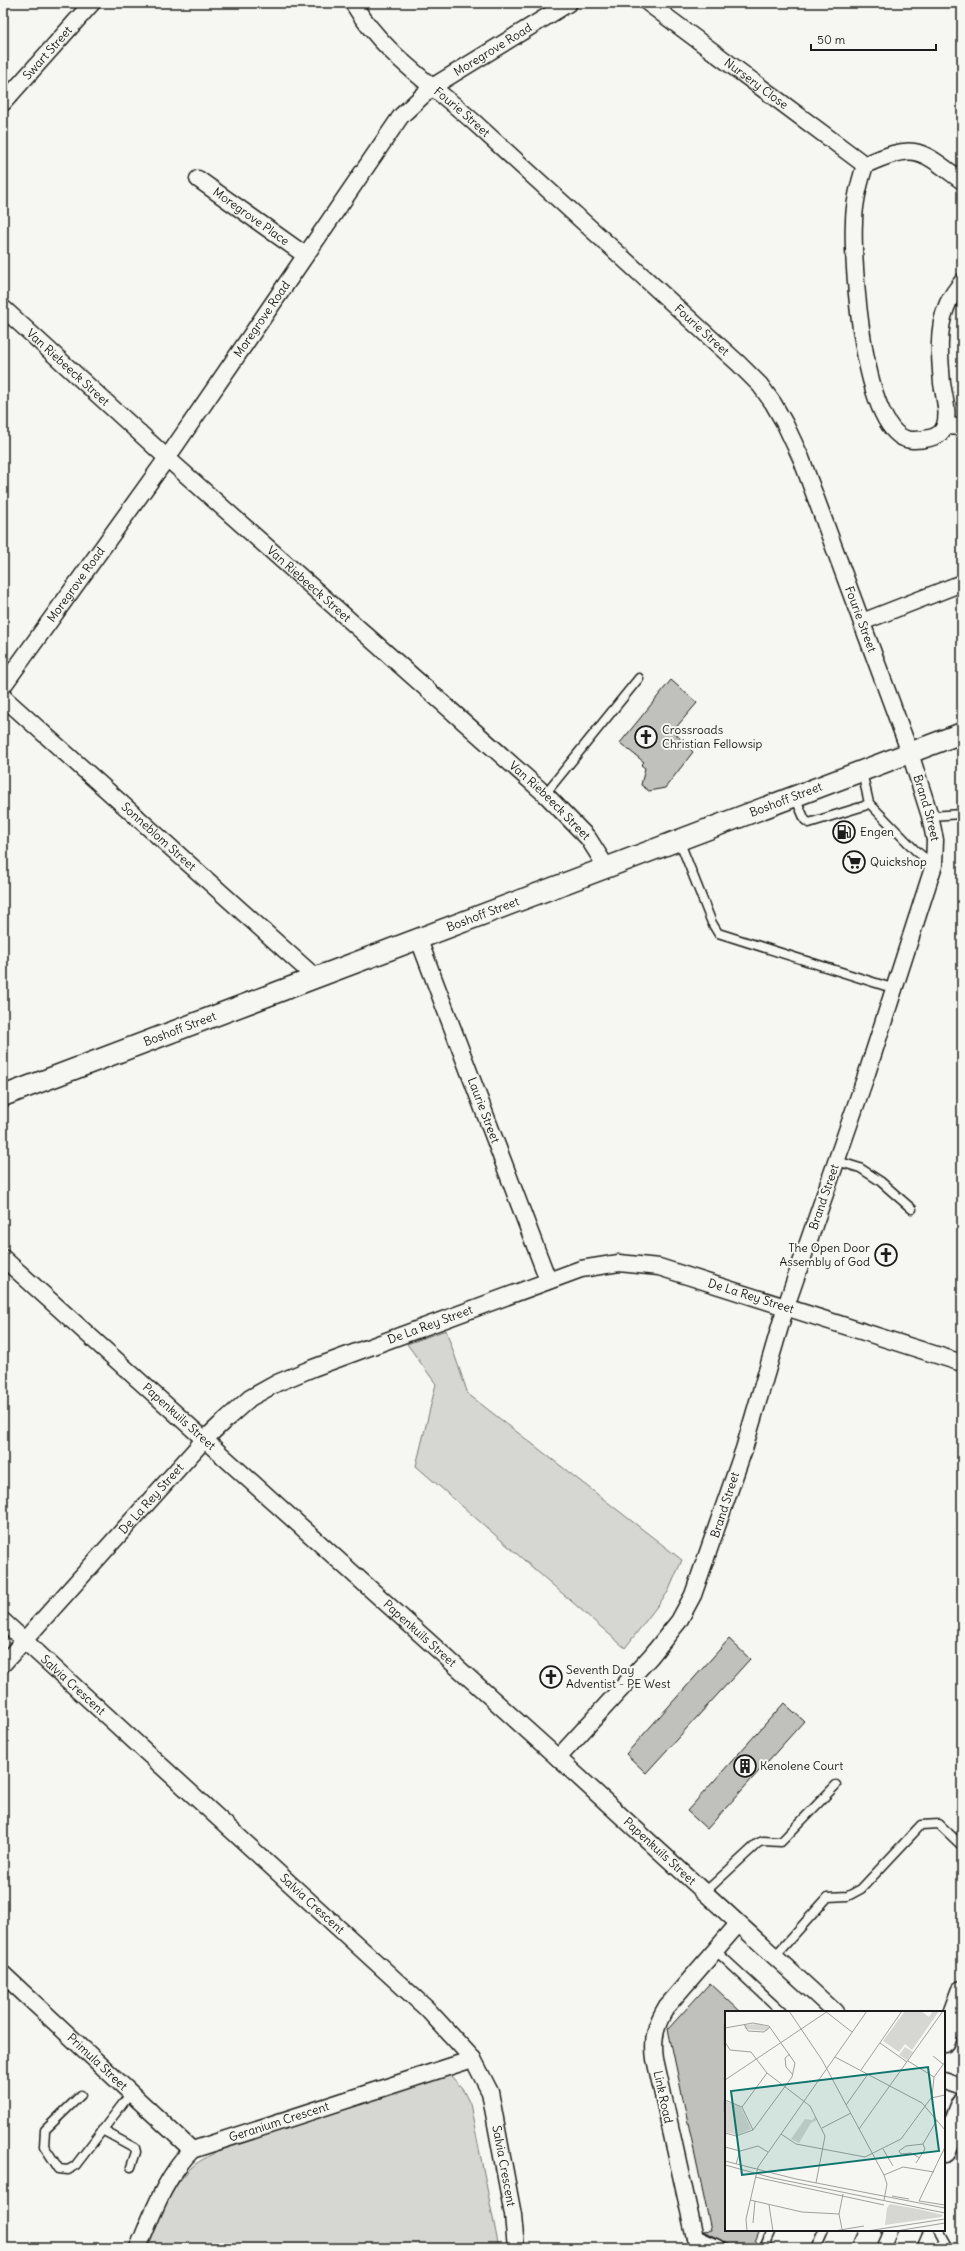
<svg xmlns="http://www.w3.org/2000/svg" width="965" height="2251" font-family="Delius,sans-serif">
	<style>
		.green { fill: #d6d6d2; stroke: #797977 }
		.building { fill: #c0c0bd; stroke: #1c1c1c }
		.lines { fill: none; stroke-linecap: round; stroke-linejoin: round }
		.service-casing { stroke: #1c1c1c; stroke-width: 11 }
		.minor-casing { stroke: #1c1c1c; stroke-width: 19 }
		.tertiary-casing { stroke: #1c1c1c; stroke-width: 23 }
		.primary-casing { stroke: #1c1c1c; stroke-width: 25 }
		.service { stroke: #f6f6f2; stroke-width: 8 }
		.minor { stroke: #f6f6f2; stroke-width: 16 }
		.tertiary { stroke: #f6f6f2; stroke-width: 20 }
		.primary { stroke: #f6f6f2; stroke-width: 22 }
		.labels { text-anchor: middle; stroke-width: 4; stroke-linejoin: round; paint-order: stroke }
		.street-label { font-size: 12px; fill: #1c1c1c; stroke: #f6f6f2 }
		.poi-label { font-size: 12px; fill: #1c1c1c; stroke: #f6f6f2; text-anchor: start }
		.inset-road { fill: none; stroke: #9f9f9c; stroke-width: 1 }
		.view { fill: #0f766e; fill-opacity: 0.15; stroke: #0f766e; stroke-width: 2 }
		.inset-edge { fill: none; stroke: #1c1c1c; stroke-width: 2 }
	</style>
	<rect width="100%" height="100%" fill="#f6f6f2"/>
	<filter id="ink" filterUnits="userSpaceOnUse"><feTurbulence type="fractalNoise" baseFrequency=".025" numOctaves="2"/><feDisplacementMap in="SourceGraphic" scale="8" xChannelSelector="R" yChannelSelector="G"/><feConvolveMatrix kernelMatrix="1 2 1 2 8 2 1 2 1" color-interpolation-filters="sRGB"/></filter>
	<g filter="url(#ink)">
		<path class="green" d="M446,1330L468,1394L682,1560L668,1592L625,1648L416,1466L436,1384L407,1344Z
			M450,2075L462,2088L470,2104L499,2248H147C158,2222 168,2191 189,2170C197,2161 210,2156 220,2150Z"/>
		<path class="building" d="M671,680L697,703L673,731L693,752L665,788L649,791L641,785L645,768L641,765L644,762L620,743Z
			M729,1639L750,1659L646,1773L626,1754Z
			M784,1703L804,1721L707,1829L687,1811Z
			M710,1983L741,2012H726V2230H760L753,2248H735L703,2231L711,2230L668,2029Z"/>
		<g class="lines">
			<g class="service-casing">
				<path id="service" d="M545,794L639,678
					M795,797L805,820L809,823L864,806L869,803L862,772
					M869,803L916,851L934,865
					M930,816L962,814
					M679,840L712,923L718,933L895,989
					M837,1161L860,1168L880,1181L912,1209
					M704,1893L758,1843L763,1841L781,1842L836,1785
					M715,1950L782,2012
					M774,1957L828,1897L848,1896L861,1889L921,1825L939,1824L962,1846
					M81,2095L45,2130L44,2146L59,2169L68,2170L75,2166L131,2093
					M102,2130L135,2148L136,2152L131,2167
					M938,2230L948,2248
					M764,2248L772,2230
					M816,2248L824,2230"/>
			</g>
			<g class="minor-casing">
				<g id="minor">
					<path id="s1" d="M353,3C382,53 433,85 475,123C563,203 651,284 739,364L760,385L773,403L785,424L801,458L910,753L930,816L935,840L934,865L867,1073L786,1306L744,1449L693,1595L679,1621L651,1656L558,1758"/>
					<path id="s2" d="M648,3L865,165"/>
					<path id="s3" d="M3,103L92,3"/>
					<path id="s4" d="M198,179L305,255"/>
					<path d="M962,181C919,149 916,142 865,165C859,184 854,202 854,222C852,258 862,444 914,440C922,440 937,438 942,431C951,419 944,397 942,383C940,360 937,330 946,308C949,298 956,290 962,282"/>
					<path id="s5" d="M3,308L167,458L545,794L588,838L607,868"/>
					<path d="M945,426L962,427"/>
					<path d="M862,622L962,583"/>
					<path id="s6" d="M3,686L167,458L401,116L432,87L569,3"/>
					<path id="s7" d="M3,697L315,977"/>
					<path id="s8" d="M419,940L548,1280"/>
					<path id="s9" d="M3,1258L558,1758L835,2012"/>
					<path id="s10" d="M3,1621L427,2009L473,2059L490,2092L513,2215L516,2248"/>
					<path id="s11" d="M3,1664L204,1440L222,1423L250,1398L277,1383L313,1368L581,1269L619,1263L659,1267L962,1363"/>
					<path id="s12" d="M3,1974L192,2150"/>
					<path d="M944,2081L962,2087"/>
					<path d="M695,2238L655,2059C652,2038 656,2024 667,2006L738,1924"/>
					<path d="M695,2238L717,2248"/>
					<path id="s13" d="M138,2248C153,2213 165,2177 192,2150L473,2059"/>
				</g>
			</g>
			<g class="tertiary-casing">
				<g id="tertiary">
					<path id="s14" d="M3,1096L962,733"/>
				</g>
			</g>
			<g class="primary-casing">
				<path id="primary" d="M944,2041L962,1992
					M944,2151L962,2106
					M863,2248L871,2230
					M903,2248L911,2230"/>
			</g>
			<use href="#service" class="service"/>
			<use href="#minor" class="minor"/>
			<use href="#tertiary" class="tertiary"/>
			<use href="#primary" class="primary"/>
		</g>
	</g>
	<defs>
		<g id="church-ring" transform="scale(1.15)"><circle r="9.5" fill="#f6f6f2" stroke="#1c1c1c" stroke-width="1.5"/><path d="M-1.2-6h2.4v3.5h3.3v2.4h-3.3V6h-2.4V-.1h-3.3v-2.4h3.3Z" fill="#1c1c1c"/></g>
		<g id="fuel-ring" transform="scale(1.15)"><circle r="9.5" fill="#f6f6f2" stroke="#1c1c1c" stroke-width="1.5"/><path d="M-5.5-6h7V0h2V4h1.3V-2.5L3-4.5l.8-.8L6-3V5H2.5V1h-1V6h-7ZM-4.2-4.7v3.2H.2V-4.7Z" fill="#1c1c1c"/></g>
		<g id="supermarket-ring" transform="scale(1.15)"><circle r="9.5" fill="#f6f6f2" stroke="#1c1c1c" stroke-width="1.5"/><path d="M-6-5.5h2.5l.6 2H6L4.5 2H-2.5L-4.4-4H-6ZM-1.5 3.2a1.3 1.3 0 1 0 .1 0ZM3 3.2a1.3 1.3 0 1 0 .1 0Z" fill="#1c1c1c"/></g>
		<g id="building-ring" transform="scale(1.15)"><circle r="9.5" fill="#f6f6f2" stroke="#1c1c1c" stroke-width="1.5"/><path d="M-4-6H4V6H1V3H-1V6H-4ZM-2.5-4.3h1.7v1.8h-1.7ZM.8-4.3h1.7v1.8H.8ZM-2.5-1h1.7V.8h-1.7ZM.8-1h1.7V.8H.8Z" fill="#1c1c1c"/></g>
	</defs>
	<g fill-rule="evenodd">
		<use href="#church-ring" x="646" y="737"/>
		<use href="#fuel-ring" x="844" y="832"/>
		<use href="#supermarket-ring" x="854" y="862"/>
		<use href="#church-ring" x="886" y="1255"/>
		<use href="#church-ring" x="551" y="1677"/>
		<use href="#building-ring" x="745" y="1766"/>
	</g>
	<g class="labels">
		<g class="street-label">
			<text dy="4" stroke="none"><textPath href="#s6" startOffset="809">Moregrove Road</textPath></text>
			<text dy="4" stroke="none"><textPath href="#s3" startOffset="67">Swart Street</textPath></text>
			<text dy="4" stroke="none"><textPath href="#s2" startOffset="135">Nursery Close</textPath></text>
			<text dy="4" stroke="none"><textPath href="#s1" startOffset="155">Fourie Street</textPath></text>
			<text dy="4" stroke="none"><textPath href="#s4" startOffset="65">Moregrove Place</textPath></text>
			<text dy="4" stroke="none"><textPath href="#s6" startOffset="449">Moregrove Road</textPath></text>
			<text dy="4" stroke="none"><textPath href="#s1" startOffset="479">Fourie Street</textPath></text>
			<text dy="4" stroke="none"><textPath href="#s5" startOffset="88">Van Riebeeck Street</textPath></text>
			<text dy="4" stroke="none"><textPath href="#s6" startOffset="125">Moregrove Road</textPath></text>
			<text dy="4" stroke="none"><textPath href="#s5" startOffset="412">Van Riebeeck Street</textPath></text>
			<text dy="4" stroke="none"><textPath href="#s1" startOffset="815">Fourie Street</textPath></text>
			<text dy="4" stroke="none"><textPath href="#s14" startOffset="837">Boshoff Street</textPath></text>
			<text dy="4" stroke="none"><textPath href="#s5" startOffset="736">Van Riebeeck Street</textPath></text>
			<text dy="4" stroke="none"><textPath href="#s1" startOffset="1015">Brand Street</textPath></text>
			<text dy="4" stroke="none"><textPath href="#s7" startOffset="209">Sonneblom Street</textPath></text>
			<text dy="4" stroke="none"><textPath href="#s14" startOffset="513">Boshoff Street</textPath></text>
			<text dy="4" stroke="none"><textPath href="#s14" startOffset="189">Boshoff Street</textPath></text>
			<text dy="4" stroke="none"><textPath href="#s8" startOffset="182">Laurie Street</textPath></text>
			<text transform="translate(824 1197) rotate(-71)" y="4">Brand Street</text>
			<text dy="4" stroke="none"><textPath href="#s11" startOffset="894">De La Rey Street</textPath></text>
			<text dy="4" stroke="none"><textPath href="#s11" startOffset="558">De La Rey Street</textPath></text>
			<text dy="4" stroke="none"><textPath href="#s9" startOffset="237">Papenkuils Street</textPath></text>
			<text dy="4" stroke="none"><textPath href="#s11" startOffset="222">De La Rey Street</textPath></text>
			<text transform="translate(725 1505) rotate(-72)" y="4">Brand Street</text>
			<text dy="4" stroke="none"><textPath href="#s9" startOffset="561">Papenkuils Street</textPath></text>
			<text dy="4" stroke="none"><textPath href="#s10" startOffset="95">Salvia Crescent</textPath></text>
			<text dy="4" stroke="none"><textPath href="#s9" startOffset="885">Papenkuils Street</textPath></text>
			<text dy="4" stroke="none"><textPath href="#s10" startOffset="419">Salvia Crescent</textPath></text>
			<text dy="4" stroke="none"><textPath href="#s12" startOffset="129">Primula Street</textPath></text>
			<text transform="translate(663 2097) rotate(78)" y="4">Link Road</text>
			<text dy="4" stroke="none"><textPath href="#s13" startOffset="204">Geranium Crescent</textPath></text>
			<text dy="4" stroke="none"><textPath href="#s10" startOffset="755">Salvia Crescent</textPath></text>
		</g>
		<g class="poi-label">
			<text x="662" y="734">Crossroads<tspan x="662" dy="14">Christian Fellowsip</tspan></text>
			<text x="860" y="836">Engen</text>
			<text x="870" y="866">Quickshop</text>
			<text x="870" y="1252" text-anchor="end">The Open Door<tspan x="870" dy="14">Assembly of God</tspan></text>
			<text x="566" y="1674">Seventh Day<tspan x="566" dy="14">Adventist - PE West</tspan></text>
			<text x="760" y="1770">Kenolene Court</text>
		</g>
	</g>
	<g transform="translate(725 2011)">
		<rect width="220" height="220" fill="#f6f6f2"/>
		<path d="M180,0H196L204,6L208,0H214L187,39L180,33L174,41L158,30ZM32,13L44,16L42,20L20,18L19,14ZM180,36L188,41L182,49L174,44ZM0,90L16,96L26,118L12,124L0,121ZM90,106L92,109L86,112L74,132L66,128L80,108L87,109ZM165,193L193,198L218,204L216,206L160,214L162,197Z" fill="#d6d6d2"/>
		<path class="inset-road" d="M64,0L97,49L159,164L162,173L159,189M100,0L127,21M19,13L23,20L39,21L45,16M0,17L28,12L44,15L70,52L67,66L28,119L11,125L0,122M0,31L5,39L26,41L42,62L85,95L100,125L91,172M155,32L182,51M65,43L60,47L61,56L68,64M208,45L218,53M110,46L197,92L220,119M183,50L209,66M136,59L177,0M0,69L103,0M207,86L209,66L220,51M0,89L17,96L28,119M121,94L143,63M17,96L42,62M97,117L126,102M134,118L218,0M56,123L71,133L140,146L176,128L206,87L220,84M198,133L212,109M0,136L15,140M158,138L168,155M15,140L33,135L43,141M195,147L186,142L176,143L174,140L181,135L198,133M0,150L71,168L220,197M191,152L200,138L198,133M11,153L15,140M0,154L48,167L220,202M159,164L178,156L209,161M30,166L159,194M167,185L184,188M25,189L77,201L114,203M194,190L220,136M194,190L220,194M44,194L48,220M28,212L30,190M117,218L114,203L118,183M22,220L21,208L33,156L142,0M109,220L139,215M142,220L220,208M171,220L220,212"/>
		<path class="view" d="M203,56L214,140L17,164L6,80Z"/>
		<rect width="220" height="220" class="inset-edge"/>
	</g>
	<rect width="965" height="2251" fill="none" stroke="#f6f6f2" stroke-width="16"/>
	<rect x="8" y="8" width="949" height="2235" fill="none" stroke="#1c1c1c" stroke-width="1.5" filter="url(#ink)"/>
	<path d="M811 44v6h125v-6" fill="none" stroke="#1c1c1c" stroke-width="2"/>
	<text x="817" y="44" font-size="12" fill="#1c1c1c" stroke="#f6f6f2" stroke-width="3" paint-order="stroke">50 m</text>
</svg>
